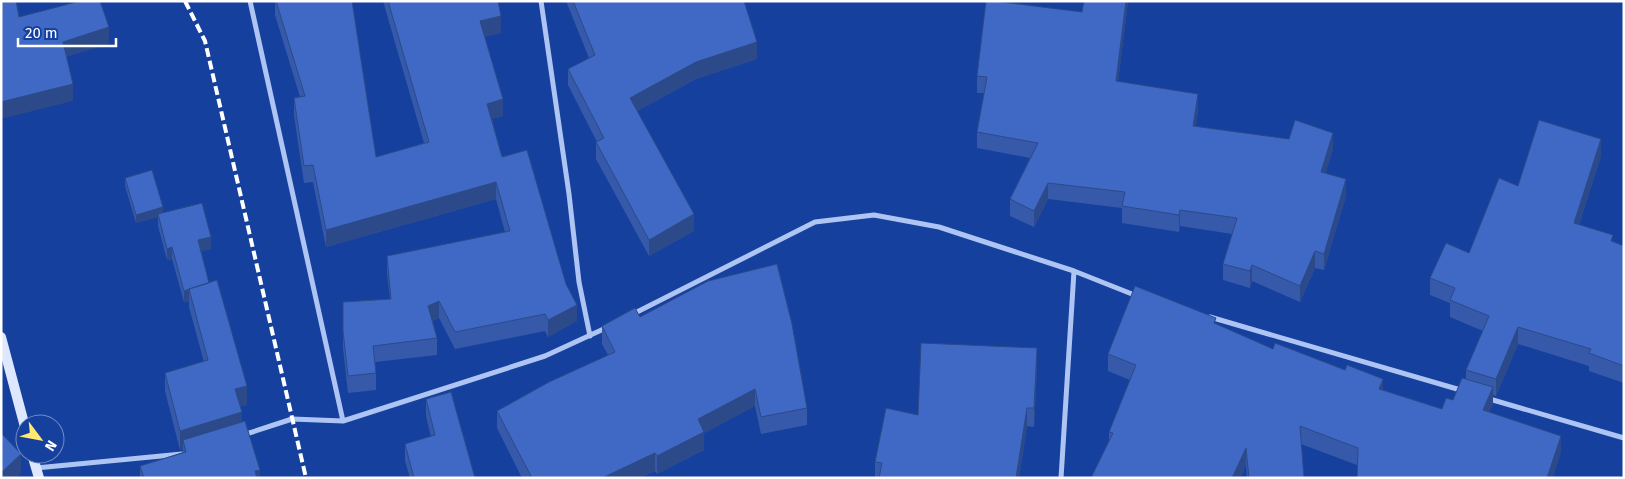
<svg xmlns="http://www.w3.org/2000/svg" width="1625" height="479" font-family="'Fira Sans',sans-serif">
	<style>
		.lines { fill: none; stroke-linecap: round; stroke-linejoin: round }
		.street { stroke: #aec4f3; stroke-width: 5 }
		.secondary { stroke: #dde7fd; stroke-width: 10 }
		.rail { stroke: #fff; stroke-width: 4; stroke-dasharray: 9 4; stroke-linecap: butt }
		.wall { fill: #365aa9 }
		.shaded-wall { fill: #2c4a89 }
		.building { fill: #3f69c4; stroke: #2c4a89 }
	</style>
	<rect width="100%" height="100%" fill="#16409e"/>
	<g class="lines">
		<path class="street" d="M250,1L343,421
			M541,1L569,194L579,282L590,336
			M633,314L815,222L874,215L939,227L1074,271L1137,296
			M1210,317L1464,391
			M1486,398L1624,438
			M243,435L292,419L343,421L545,356L608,327
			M36,468L182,454
			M1061,478L1074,271"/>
		<path class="secondary" d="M1,337L25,427
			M32,454L39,478"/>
		<path class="rail" d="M185,1L205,41L306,478"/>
	</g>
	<path class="wall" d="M275,1H352L376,157L424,143L383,1H498L501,33L484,37L503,116L492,119L502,157L577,321L548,337L545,331L455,349L439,318L432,321L437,338V355L375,362L376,373V390L348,393L343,348V302L390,299L387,273V256L505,232L496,199L326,247L313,182L304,183L294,115V98L300,97L275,15Z
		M566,1H744L757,59L696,79L637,111L694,231L649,256L596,159V142H597L568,85V69L589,58Z
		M1084,1H1128L1118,82L1198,111L1195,126L1333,149L1325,174L1346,196L1324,270L1315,268L1300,302L1252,281L1250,288L1223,280V264L1232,234L1180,226L1179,232L1122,223V208L1048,199L1034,227L1010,216V199L1030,158L977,148V132L984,93H977V76L1082,12Z
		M1601,156L1579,225L1613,241L1624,246V383L1589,371V366L1518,344L1496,396L1493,395V404L1489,412L1561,453L1357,465L1301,444L1304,478H1247L1246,465L1240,478H1091L1109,441V432L1130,380L1108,371V354L1216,324L1273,349L1383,390L1442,409L1453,400L1466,379V370L1483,331L1450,317V303L1430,295V278L1469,253L1518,186Z
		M125,178L163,213L211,249L201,251L209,283L247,405L240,406L242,422L260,478H140V466L183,452V449L180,450L165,391V373L204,362L189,307V301L184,302L172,259L167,260L158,226V217L136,223L125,186Z
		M640,317L807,408V425L761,434L755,406L704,433V450L657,474L655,471L640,478H522L497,428V411L608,355L602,344V326Z
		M1037,366L1034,427L1027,426L1019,478H875V462L918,415Z
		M426,399L475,478H410L405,461V444L431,437L426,416Z"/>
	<path class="shaded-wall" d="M1126,1H1128L1116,98V81Z
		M501,16V33L480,38V21Z
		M109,27V44L63,58V42Z
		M757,42V59L696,79L630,115V98L696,62Z
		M73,84V101L1,119V102Z
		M1198,94V111L1193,142V126Z
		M503,99V116L487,121V104Z
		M1333,133V149L1321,189V172Z
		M1601,139V156L1574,241V223Z
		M1346,179V196L1324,270V254Z
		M496,182V199L326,247V230Z
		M1048,183V199L1034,227V211Z
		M163,207V215L158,214V217L136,223V215Z
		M1180,210V226L1179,232V215Z
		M694,214V231L649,256V240Z
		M211,237V249L198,252V240Z
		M172,247V259L167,260V249Z
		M1315,251V268L1300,302V286Z
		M1252,265V281L1250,288V271Z
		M189,290V301L184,302V291Z
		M439,301V318L428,323V306Z
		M577,305V321L548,337V320Z
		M1518,327V344L1496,396V379Z
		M1037,348V366L1034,427V408Z
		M1383,379V396L1379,389Z
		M247,386V405L235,408V389Z
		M1493,387V404L1483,427V410Z
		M755,389V406L704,433V450L657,474V456L698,419Z
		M1027,408V426L1019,478H1016Z
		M242,412V430L183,440V449L180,450V431Z
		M1561,436V453L1553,478H1547Z
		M1246,448V465L1240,478H1232Z
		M655,453V471L640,478H602Z
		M21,454V473L16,478H1V473Z
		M260,470V478H255V471Z"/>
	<path class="building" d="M1,1H16L19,17L80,1H100L109,27L63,42L73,84L1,102Z
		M276,1H352L376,157L429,142L388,1H498L501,16L480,21L503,99L487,104L502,157L527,150L566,284L577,305L548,320L545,314L455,332L439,301L428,306L437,338L373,346L376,373L348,376L343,331V302L391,299L387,256L510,231L496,182L326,230L313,165L304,166L294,98L305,96Z
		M573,1H744L757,42L696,62L630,98L694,214L649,240L596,142L604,138L568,69L595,55Z
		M986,1H994L1082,12L1084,1H1126L1116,81L1198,94L1193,126L1289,139L1295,120L1333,133L1321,172L1346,179L1324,254L1315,251L1300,286L1252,265L1250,271L1223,264L1237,218L1180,210L1179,215L1122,206L1125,192L1048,183L1034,211L1010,199L1038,143L977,132L987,77L977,76Z
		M1539,120L1601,139L1574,223L1613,235L1611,241L1624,246V366L1589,353L1591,349L1518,327L1496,379L1466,370L1489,316L1450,300L1455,288L1430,278L1446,243L1469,253L1499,178L1518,186Z
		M152,170L163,207L136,215L125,178Z
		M202,203L211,237L198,240L209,283L189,289L184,291L172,247L167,249L158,214Z
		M777,264L792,324L807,408L761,417L755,389L698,419L704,432L657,456L655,453L602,478H532L497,411L549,382L615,352L602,326L635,308L640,317L708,281Z
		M217,280L247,386L235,389L242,412L180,431L165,373L208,360L189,289Z
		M1135,286L1216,318L1214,323L1273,349L1275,343L1345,370L1347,365L1383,379L1379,389L1442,409L1446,398L1453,400L1462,378L1493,387L1483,410L1561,436L1547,478H1357L1358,448L1300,426L1304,478H1249L1246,448L1232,478H1091L1113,433L1109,432L1136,365L1108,354Z
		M921,343L1037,348L1034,408H1027L1016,478H879L882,463L875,462L886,408L918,415Z
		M451,392L475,478H414L405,444L435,435L426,399Z
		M245,421L260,470L255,471L257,478H144L140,466L186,452L183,440Z
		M1,433L21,454L1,473Z"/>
	<rect width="1625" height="479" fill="none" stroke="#ffffff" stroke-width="5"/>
	<g transform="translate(40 439) rotate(122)"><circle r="24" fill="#16409e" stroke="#738cc5"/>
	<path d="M0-4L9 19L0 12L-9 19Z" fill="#ffe970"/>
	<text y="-8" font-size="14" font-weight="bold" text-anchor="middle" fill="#ffffff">N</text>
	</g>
	<path d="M18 38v8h98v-8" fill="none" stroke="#ffffff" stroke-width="2.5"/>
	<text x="25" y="38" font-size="15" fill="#ffffff" stroke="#16409e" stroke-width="4" paint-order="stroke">20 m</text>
</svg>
